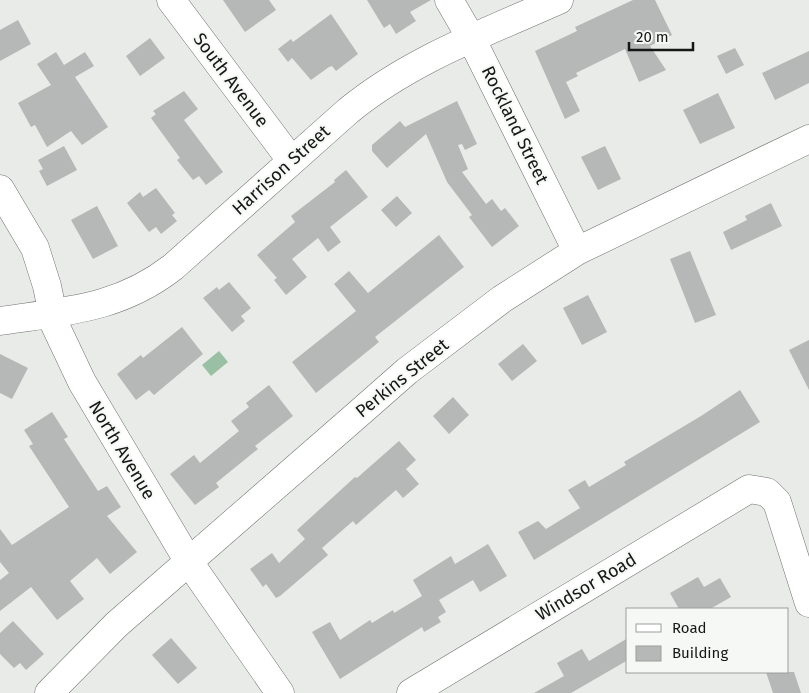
<svg xmlns="http://www.w3.org/2000/svg" width="809" height="693" font-family="'Fira Sans',sans-serif">
	<style>
		.water { fill: #9ac0a3 }
		.building { fill: #b5b8b6 }
		.lines { fill: none; stroke-linecap: round; stroke-linejoin: round }
		.minor-casing { stroke: #717471; stroke-width: 29 }
		.minor { stroke: #fff; stroke-width: 28 }
		.labels { text-anchor: middle; stroke-width: 4; stroke-linejoin: round; paint-order: stroke }
		.street-label { font-size: 18px; fill: #151615; stroke: #f5f8f5 }
	</style>
	<rect width="100%" height="100%" fill="#e8ebe8"/>
	<path class="water" d="M219,351L228,362L211,376L202,365Z"/>
	<path class="building" d="M223,0H269L276,10L245,32Z
		M367,0H431L410,12L416,21L396,34L390,24L384,28Z
		M633,0H655L672,35L650,46L666,70L639,82L625,49L576,73L578,76L566,82L580,111L565,119L535,51L577,31L575,27Z
		M331,14L358,54L336,71L332,66L329,67L311,80L292,58L288,62L278,49L291,39L293,42Z
		M18,20L31,44L0,61V30Z
		M150,38L165,58L140,76L126,56Z
		M735,48L744,65L726,74L717,56Z
		M809,51V83L775,100L762,73Z
		M56,52L64,65L85,52L94,66L75,77L108,127L82,145L71,131L47,147L35,125L31,127L18,103L51,85L37,64Z
		M184,91L198,109L184,120L223,172L206,185L199,176L193,180L177,160L180,158L151,118L156,114L153,111Z
		M718,93L735,128L700,144L683,110Z
		M457,101L477,144L465,150L462,144L458,145L468,169L462,172L486,204L492,199L501,211L505,208L519,226L492,247L469,217L472,215L447,182L426,134L387,168L372,151V145L400,121L405,127Z
		M64,146L77,170L47,186L39,171L43,169L38,160Z
		M605,146L621,179L598,190L581,157Z
		M346,170L368,197L330,227L341,242L328,252L318,238L292,259L307,277L286,295L274,280L277,278L257,255L295,222L291,216L335,182L334,180Z
		M156,188L175,213L172,215L177,221L161,234L156,227L149,232L127,203L140,192L143,197Z
		M397,196L412,213L396,227L381,210Z
		M771,203L782,226L731,250L723,232L747,220L745,216Z
		M97,206L118,246L93,259L71,220Z
		M439,235L464,267L375,337L379,342L316,393L292,362L356,311L334,284L349,271L368,293Z
		M690,251L716,315L695,323L670,259Z
		M229,282L251,308L241,316L245,321L232,332L203,298L217,287L219,290Z
		M588,295L607,332L582,345L563,308Z
		M182,327L203,354L154,395L149,390L136,400L117,374L141,355L143,358Z
		M809,340V390L789,350Z
		M523,344L537,361L512,381L498,364Z
		M0,354L28,368L12,399L0,393Z
		M269,385L293,416L255,446L258,449L216,483L219,487L195,505L170,474L194,455L200,463L239,431L231,421L249,407L246,403Z
		M740,390L760,422L534,560L518,532L538,521L546,529L580,508L568,490L585,480L589,487L626,465L624,462L701,416Z
		M453,397L469,415L449,434L433,416Z
		M52,412L68,437L64,439L98,491L107,486L121,507L107,516L137,552L110,574L97,558L70,581L84,599L57,620L31,587L0,611V580L9,573L0,562V529L12,545L69,507L29,446L33,444L24,430Z
		M399,441L416,460L406,469L419,484L403,498L396,490L356,525L353,521L322,548L328,555L280,596L276,598L266,584L263,587L250,569L272,553L279,563L305,539L297,530L355,477L357,478Z
		M488,544L507,576L480,592L473,580L439,600L446,612L438,617L441,622L424,632L422,627L340,679L312,632L330,622L340,640L370,620L372,623L393,610L394,613L422,596L413,580L451,556L455,564Z
		M698,577L704,587L720,578L731,597L710,609H679L670,593Z
		M13,621L44,654L26,670L20,663L14,668L0,654V633Z
		M171,638L197,668L178,684L152,655Z
		M628,638V660L571,693H534L564,676L557,663L582,649L589,661Z
		M766,672H794L801,693H773Z"/>
	<g class="lines">
		<g class="minor-casing">
			<path id="minor" d="M171,0L291,160
				M449,0L471,38L577,251
				M0,189L35,248L47,286L55,325L82,382L189,562L280,693
				M0,321C66,311 119,309 173,267L348,111C410,60 487,32 559,0
				M49,693L116,625L357,415L407,371L502,299L577,251L809,139
				M411,693L749,489L767,492L777,502L809,603"/>
		</g>
		<use href="#minor" class="minor"/>
	</g>
	<g class="labels">
		<g class="street-label">
			<text transform="translate(231 80) rotate(53)" y="6">South Avenue</text>
			<text transform="translate(515 125) rotate(64)" y="6">Rockland Street</text>
			<text transform="translate(281 170) rotate(-42)" y="6">Harrison Street</text>
			<text transform="translate(402 378) rotate(-39)" y="6">Perkins Street</text>
			<text transform="translate(122 450) rotate(59)" y="6">North Avenue</text>
			<text transform="translate(586 587) rotate(-31)" y="6">Windsor Road</text>
		</g>
	</g>
	<rect x="626" y="608" width="162" height="65" fill="#f5f8f5" stroke="#9b9e9b"/>
	<rect x="636" y="624" width="25" height="8" fill="#ffffff" stroke="#9b9e9b"/>
	<text x="672" y="633" font-size="15" fill="#151615">Road</text>
	<rect x="636" y="646" width="25" height="15" fill="#b5b8b6" stroke="#9b9e9b"/>
	<text x="672" y="658" font-size="15" fill="#151615">Building</text>
	<path d="M629 42v8h64v-8" fill="none" stroke="#151615" stroke-width="2.5"/>
	<text x="636" y="42" font-size="15" fill="#151615" stroke="#f5f8f5" stroke-width="4" paint-order="stroke">20 m</text>
</svg>
